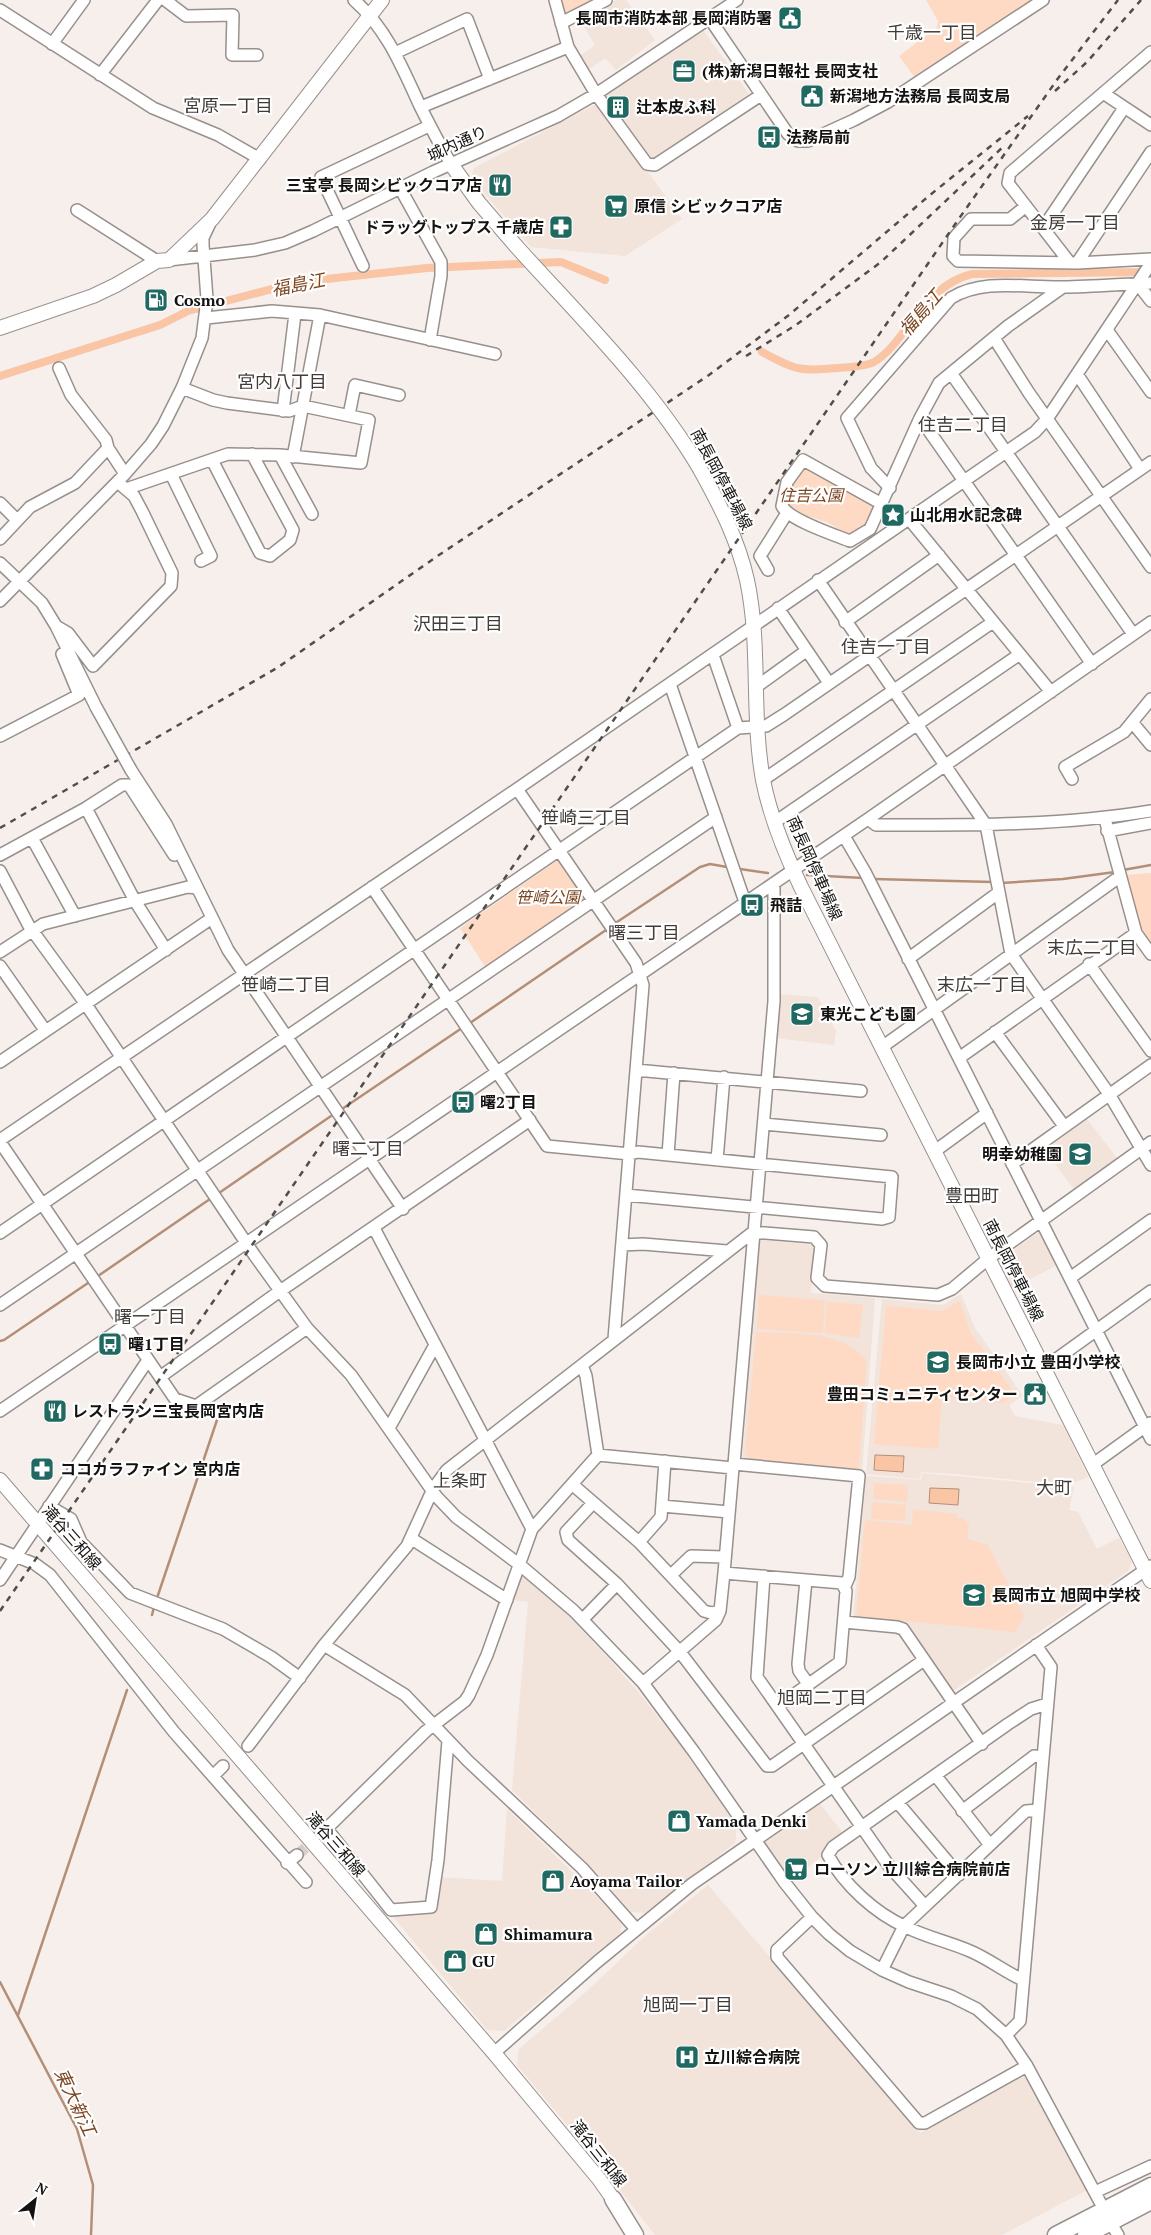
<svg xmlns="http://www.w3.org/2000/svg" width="1151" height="2235" font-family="'PT Serif','Noto Sans JP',serif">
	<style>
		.built { fill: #f2e3db }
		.green { fill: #fedac4 }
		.water { fill: #f9c5a5; stroke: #b48f78 }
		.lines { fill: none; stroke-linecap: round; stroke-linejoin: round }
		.stream { stroke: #b48f78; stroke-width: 2.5 }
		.canal { stroke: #f9c5a5; stroke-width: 8 }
		.minor-tunnel { stroke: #d5ceca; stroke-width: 11; stroke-dasharray: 11 5.5; stroke-linecap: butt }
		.minor-casing { stroke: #97908c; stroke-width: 14 }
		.major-casing { stroke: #97908c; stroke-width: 16 }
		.highway-casing { stroke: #97908c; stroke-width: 19 }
		.minor { stroke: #fff; stroke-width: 11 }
		.major { stroke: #fff; stroke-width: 14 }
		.highway { stroke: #fff; stroke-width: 16 }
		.rail { stroke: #514d4b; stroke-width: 2.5; stroke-dasharray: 6 6; stroke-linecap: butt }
		.minor-bridge-casing { stroke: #97908c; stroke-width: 14; stroke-linecap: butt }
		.major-bridge-casing { stroke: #97908c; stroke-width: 16; stroke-linecap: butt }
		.minor-bridge { stroke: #fff; stroke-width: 11 }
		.major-bridge { stroke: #fff; stroke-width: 14 }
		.labels { text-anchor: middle; stroke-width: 4.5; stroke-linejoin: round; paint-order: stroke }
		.poi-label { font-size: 16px; font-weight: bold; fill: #141210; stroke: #fefefe; text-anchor: start }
		.street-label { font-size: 16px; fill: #141210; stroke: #fefefe }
		.park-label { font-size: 16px; font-style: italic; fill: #7d4620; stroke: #fefefe }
		.neighbourhood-label { font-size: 18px; fill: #423c39; stroke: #fefefe }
		.water-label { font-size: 18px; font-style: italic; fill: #7e4621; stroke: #fefefe }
	</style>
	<rect width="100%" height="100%" fill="#f7efeb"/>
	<path class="built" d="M616,0H626L655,40L616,70L605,58L586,71L577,58L595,45L580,20Z
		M703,30L749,94L652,159L646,157L603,98Z
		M598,103L682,219L625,256L531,247L471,178L474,168Z
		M778,994L818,997L836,1031L834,1045L775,1038Z
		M1087,1119L1117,1158L1075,1191L1044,1149Z
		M1039,1231L1057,1265L1010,1290L997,1263Z
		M762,1240L814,1245L811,1293L875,1298L862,1472L742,1462L759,1243Z
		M961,1294L975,1328L1023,1396L1009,1405L1015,1416L1063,1425L1088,1477L1067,1485L956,1474L921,1472L920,1479L866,1474L882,1299L943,1305Z
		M922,1473L1074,1487L1069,1510L1078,1512L1097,1549L1119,1538L1132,1561L1128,1571L953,1691L949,1689L903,1624L853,1619L866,1476L921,1480Z
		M524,1576L561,1607L636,1689L684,1750L737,1827L735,1843L644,1913L631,1912L600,1876L512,1790L528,1602L513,1600L519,1579Z
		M817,1800L846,1837L788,1883L764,1847L766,1837Z
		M507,1809L583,1882L622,1924L620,1933L504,2031L487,2030L391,1914L434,1910L437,1877L502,1881Z
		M708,1885L920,2133L1024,2076L1087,2190L1002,2235H655L598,2162L517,2065L519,2049L586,1992L645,1936Z"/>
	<path class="green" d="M560,0H598L564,17Z
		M926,0H1036L915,78L899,56L937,27L938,21Z
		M804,467L876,507L868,524L851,536C842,531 832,524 823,521C810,516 797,515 787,504L790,489Z
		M558,860L586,901L486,968L460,928Z
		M1151,873V945L1141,931L1125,875Z
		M759,1295L825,1300L823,1333L757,1329Z
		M960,1301L970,1332L1016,1395L1003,1403L942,1397L938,1449L874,1444L886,1306L942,1311Z
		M827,1302L863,1305L859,1338L825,1333Z
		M756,1332C793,1334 842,1329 867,1361L859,1469L752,1460L745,1453Z
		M874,1483L908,1485L907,1502L873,1499Z
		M872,1502L906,1505L905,1521L871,1519Z
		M913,1509L958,1514L957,1518H963L969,1524L967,1539L988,1545L1024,1616L1015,1632L856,1616L865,1520L912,1525Z"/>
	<path class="water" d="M875,1455L904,1456L903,1472L874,1470Z
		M930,1488L959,1489L958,1505L929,1503Z"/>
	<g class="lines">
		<path class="stream" d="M740,869L768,873
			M1123,870L1151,865
			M807,875L863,878
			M874,879L993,882
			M1001,883L1063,879L1115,872
			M614,924L700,867L710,864L727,867
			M470,1023L606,930
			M342,1109L462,1028
			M219,1193L331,1116
			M98,1276L210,1199
			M0,1341L4,1340L88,1283
			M157,1598L217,1420
			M152,1615L154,1607
			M0,1982L77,2129L93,2185L91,2235
			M18,2015L127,1690"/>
		<path class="canal" d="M762,352C797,371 799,371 838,368C849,367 861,367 872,363C884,357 894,345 902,334C922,309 939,282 972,274L1148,272
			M0,376L160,325L188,311L299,282L427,268L561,262L605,280"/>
		<path class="minor-tunnel" d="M297,1855L318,1837"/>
		<g class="minor-casing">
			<path id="minor" d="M165,0L186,16L233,15L232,55H257
				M354,0C387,29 402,67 420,106C430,126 440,145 451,164
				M555,0L568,47L596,94L647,164L655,165L761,95
				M0,10L153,108L218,135L260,159
				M710,19L788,134L798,141H808L854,120L888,102L1043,0
				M561,23L606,0
				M52,44L84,0
				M395,53L467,19L490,79
				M100,75L158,0
				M1103,93L1151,125
				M421,107L568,47
				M400,188L441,262V276L430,340
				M1026,206L1010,219H971L954,238L953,256L958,261L1077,263L1151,259
				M77,210L157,261
				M1043,228L1124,108
				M169,260L255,250L285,243L313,231L433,172L558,116L596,94L737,0
				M1070,263L1008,183L1010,173L1151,52
				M1077,263L1151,152
				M363,266L321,177L429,126
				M1137,283L1151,301
				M206,318L272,311L320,315L495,354
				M1107,330L1151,392
				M994,338L1029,393L1151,567
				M59,368L71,395L106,440L108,448L125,474
				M951,373L1133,634
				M1077,374L1140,469
				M283,411L295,314
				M349,415L355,385L399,395
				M920,418L1092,664
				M280,455L312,514
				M293,457L320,315
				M212,460L260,553L270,556L290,540L293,530L252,454
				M171,474L211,556L201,561
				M890,488L871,468L847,418L951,298C984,278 1025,288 1063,287C1092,287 1122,284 1151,283
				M126,489L228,454L280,455L361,463L369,420L303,406L289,411L227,403L213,400L182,388
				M0,503L17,520
				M882,504L803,460L787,482L782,506C789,520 835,535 850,541L870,529L871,527L920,418L939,383L1008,326L1063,287
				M909,519L1051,692
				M0,539L30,507L75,483L108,448
				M0,563L42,603L56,626L96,707
				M768,570L760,556L787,513
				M818,580L986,825L1011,954L1109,1094L1151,1165
				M0,601L125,474L151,444L163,426L182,388L202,338L207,299L203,245V238L210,223
				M778,608L829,683
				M845,622L939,555
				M56,626L68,633L93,666L171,586L172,573L142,511L134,496L121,485
				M713,655L738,728
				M670,684L745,902
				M756,687L806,651
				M1132,722L1151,745
				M0,736L79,695L62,654
				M131,770L166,824L228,950L403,1209
				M1072,779L1065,767L1124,732L1151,699
				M763,780L993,622
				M517,789L636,963L643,985L614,1339
				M86,808L135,901L166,950
				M868,819L876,825C968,825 1060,826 1151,811
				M1105,819L1136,933L1151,954
				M775,822L1020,654
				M1107,831L1151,823
				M844,836L865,872L1151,1439
				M32,838L75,916
				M0,855L86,808L122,785H129L174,855
				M0,871L29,926L85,1003L255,1256L307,1328L351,1375L436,1496L456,1517L520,1565L574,1611L643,1683L694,1752L785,1883L812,1917L829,1934L850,1951L882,1970L909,1982L951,1996L977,2009L1006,2035L1027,2066L1100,2202
				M774,883V1001L734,1464L859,1476L849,1577L845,1586
				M372,887L547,1146L630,1154L638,1152L892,1177L889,1217L882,1219L626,1195
				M0,952L43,924L188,887L197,888
				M908,959L998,893
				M1089,964L1151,1051
				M0,966L45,1030
				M995,1032L1064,1126
				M882,1047L1115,880L1121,879
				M959,1058L1136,933
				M0,1062L212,918
				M636,1070L861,1091
				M764,1124L881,1135
				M0,1140L517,789L1035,432L1047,419L1151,263
				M0,1142L175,1399L196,1406L307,1328
				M935,1151L987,1113
				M668,1155L674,1073
				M717,1160L724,1077
				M1012,1164L1151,1065
				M374,1228L532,1529
				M0,1233L738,728L766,726L785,714L1151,462
				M622,1245L643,1244L727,1251
				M1070,1278L1151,1220
				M0,1305L716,817
				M1044,1368L1151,1291
				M160,1377L280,1291L530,1120
				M0,1411L868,819L1151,622
				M389,1428L435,1345
				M598,1455L733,1468L724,1573
				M1092,1465L1150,1423
				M573,1485L639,1542L704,1611L711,1613L720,1611
				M593,1503L566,1532L568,1540L617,1584L680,1652L767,1766H772L924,1660
				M49,1506L71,1519L81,1542L130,1593L223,1629L271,1657L300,1678
				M662,1506L729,1512
				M412,1539L507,1600
				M639,1542L661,1517L665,1461
				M0,1550L35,1564L50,1575L174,1732L306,1882
				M671,1575L691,1556L724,1557
				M764,1576L757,1677L889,1866L925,1906
				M0,1580L148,1360
				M806,1580L798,1664L799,1671L809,1685
				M583,1619L617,1584
				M844,1622L897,1627L903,1629L982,1744
				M324,1645L405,1695L468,1761L582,1868L636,1929
				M643,1683L716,1620L720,1611L724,1573L842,1583L846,1591L840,1662L778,1706
				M248,1746L324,1645L407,1546L433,1489L447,1470L753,1232L814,1237L821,1245L817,1278L825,1286L938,1295L952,1289L989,1258L1151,1142
				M213,1776L223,1766
				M936,1776L990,1845
				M898,1803L959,1875
				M962,1811L1034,1756L1043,1757
				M327,1829L391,1910L431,1907L438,1860L448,1741
				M321,1834L426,1731L465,1701L469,1695L487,1655L532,1529L598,1455L586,1376L582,1365
				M287,1863L297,1855
				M812,1917L777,1950V1957L919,2123H925L1027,2066
				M882,1970L904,1926L1026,1811L1038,1810
				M1023,1980C1005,1972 989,1959 970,1951C949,1942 926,1937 906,1927C875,1913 844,1885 828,1855L833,1847L1008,1724L1031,1709L1047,1704
				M1006,2035L1020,2021L1051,1667L1036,1645
				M494,2053L597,1962L692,1884L1151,1566
				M1095,2192L1151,2166
				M1112,2225L1118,2235"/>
		</g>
		<g class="major-casing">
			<path id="major" d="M451,164L479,203L516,246
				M0,328L93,296L116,285L157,261L169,260L212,219L382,0
				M700,469C720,505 738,540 747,580C761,645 751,714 763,780C770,816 785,853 801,887L1151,1581
				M0,1480L494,2053L599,2179L618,2206"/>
		</g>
		<g class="highway-casing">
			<path id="highway" d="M613,2199L635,2235
				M1056,2235L1151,2186
				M1086,2235L1151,2201"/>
		</g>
		<use href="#minor" class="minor"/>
		<use href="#major" class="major"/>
		<use href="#highway" class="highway"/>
		<path class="rail" d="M1055,91L1087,62L1141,0
			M746,356L796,325L881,262L1005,145
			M0,828L277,668L439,555L709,375L789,315L930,195L1028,116
			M0,1611L958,220L1059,77L1118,0"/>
		<g class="minor-bridge-casing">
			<path id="minor-bridge" d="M96,707L131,770"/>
		</g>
		<g class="major-bridge-casing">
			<path id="major-bridge" d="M516,246C581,318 651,386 700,469"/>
		</g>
		<use href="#minor-bridge" class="minor-bridge"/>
		<use href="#major-bridge" class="major-bridge"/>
	</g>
	<defs>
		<g id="civic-square" transform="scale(1.25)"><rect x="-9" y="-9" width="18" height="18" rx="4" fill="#206961" stroke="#fefefe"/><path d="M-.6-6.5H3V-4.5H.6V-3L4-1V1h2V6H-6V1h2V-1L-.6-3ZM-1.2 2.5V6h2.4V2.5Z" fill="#fff"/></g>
		<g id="office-square" transform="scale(1.25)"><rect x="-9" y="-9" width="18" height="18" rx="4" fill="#206961" stroke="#fefefe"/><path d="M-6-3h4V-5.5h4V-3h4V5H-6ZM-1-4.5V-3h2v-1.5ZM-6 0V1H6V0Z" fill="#fff"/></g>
		<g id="building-square" transform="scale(1.25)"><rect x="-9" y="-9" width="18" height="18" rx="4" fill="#206961" stroke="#fefefe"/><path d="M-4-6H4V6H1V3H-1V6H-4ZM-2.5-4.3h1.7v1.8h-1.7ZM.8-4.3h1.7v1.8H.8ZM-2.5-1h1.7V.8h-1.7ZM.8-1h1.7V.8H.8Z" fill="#fff"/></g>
		<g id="bus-square" transform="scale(1.25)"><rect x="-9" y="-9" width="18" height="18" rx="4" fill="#206961" stroke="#fefefe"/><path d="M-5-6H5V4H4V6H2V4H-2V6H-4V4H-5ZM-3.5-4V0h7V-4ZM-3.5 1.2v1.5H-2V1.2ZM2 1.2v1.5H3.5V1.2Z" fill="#fff"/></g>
		<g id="restaurant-square" transform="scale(1.25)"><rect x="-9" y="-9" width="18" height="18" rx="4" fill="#206961" stroke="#fefefe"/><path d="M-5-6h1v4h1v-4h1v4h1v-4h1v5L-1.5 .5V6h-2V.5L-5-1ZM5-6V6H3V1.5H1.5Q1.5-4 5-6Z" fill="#fff"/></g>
		<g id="supermarket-square" transform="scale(1.25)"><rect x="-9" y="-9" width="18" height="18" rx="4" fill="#206961" stroke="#fefefe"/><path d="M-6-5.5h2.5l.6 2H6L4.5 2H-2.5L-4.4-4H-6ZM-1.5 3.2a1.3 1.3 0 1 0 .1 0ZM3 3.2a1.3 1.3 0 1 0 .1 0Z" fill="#fff"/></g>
		<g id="pharmacy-square" transform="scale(1.25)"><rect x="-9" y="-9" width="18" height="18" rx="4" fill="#206961" stroke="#fefefe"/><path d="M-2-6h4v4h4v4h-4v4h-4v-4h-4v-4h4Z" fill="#fff"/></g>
		<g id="fuel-square" transform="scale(1.25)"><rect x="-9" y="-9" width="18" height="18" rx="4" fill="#206961" stroke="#fefefe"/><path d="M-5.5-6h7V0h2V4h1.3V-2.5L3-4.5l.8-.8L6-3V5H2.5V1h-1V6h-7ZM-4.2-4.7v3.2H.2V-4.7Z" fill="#fff"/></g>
		<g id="sight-square" transform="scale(1.25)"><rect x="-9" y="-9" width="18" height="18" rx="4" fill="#206961" stroke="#fefefe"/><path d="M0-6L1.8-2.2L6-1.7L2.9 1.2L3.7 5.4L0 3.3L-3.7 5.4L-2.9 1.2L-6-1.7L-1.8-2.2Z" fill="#fff"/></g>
		<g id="school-square" transform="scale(1.25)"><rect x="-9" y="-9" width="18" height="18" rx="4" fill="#206961" stroke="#fefefe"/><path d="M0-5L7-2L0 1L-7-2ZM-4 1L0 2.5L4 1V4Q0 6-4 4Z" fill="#fff"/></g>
		<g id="shop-square" transform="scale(1.25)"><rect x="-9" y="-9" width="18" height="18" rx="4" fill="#206961" stroke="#fefefe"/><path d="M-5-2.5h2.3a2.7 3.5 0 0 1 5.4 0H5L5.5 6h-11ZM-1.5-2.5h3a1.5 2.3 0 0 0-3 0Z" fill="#fff"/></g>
		<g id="hospital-square" transform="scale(1.25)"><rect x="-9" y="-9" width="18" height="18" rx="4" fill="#206961" stroke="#fefefe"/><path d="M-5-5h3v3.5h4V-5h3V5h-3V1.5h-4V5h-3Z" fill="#fff"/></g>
	</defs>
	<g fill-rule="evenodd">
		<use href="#civic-square" x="790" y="18"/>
		<use href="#office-square" x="684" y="71"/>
		<use href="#civic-square" x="812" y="96"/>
		<use href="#building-square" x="618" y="107"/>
		<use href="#bus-square" x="769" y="137"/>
		<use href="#restaurant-square" x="500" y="185"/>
		<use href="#supermarket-square" x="616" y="206"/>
		<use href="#pharmacy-square" x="561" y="227"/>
		<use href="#fuel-square" x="156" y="300"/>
		<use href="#sight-square" x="893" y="515"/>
		<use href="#bus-square" x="752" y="905"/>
		<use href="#school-square" x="802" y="1014"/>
		<use href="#bus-square" x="463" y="1102"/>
		<use href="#school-square" x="1080" y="1154"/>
		<use href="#bus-square" x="110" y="1344"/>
		<use href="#school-square" x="938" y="1362"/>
		<use href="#civic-square" x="1035" y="1394"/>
		<use href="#restaurant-square" x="55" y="1411"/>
		<use href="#pharmacy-square" x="42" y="1469"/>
		<use href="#school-square" x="974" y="1595"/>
		<use href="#shop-square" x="679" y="1821"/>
		<use href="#supermarket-square" x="796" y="1869"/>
		<use href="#shop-square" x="553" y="1881"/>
		<use href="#shop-square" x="486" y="1934"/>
		<use href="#shop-square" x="455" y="1961"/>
		<use href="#hospital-square" x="687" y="2057"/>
	</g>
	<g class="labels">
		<g class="poi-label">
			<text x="772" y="24" text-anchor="end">長岡市消防本部 長岡消防署</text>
			<text x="702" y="77">(株)新潟日報社 長岡支社</text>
			<text x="830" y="102">新潟地方法務局 長岡支局</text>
			<text x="636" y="113">辻本皮ふ科</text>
			<text x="786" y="143">法務局前</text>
			<text x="482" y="191" text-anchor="end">三宝亭 長岡シビックコア店</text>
			<text x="634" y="212">原信 シビックコア店</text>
			<text x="544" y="233" text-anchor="end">ドラッグトップス 千歳店</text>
			<text x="174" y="306">Cosmo</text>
			<text x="910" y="521">山北用水記念碑</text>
			<text x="770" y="911">飛詰</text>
			<text x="820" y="1020">東光こども園</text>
			<text x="480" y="1108">曙2丁目</text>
			<text x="1062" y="1160" text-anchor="end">明幸幼稚園</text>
			<text x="128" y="1350">曙1丁目</text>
			<text x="956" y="1368">長岡市小立 豊田小学校</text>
			<text x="1018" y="1400" text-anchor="end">豊田コミュニティセンター</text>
			<text x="72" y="1417">レストラン三宝長岡宮内店</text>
			<text x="60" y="1475">ココカラファイン 宮内店</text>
			<text x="992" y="1601">長岡市立 旭岡中学校</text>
			<text x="696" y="1827">Yamada Denki</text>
			<text x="814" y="1875">ローソン 立川綜合病院前店</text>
			<text x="570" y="1887">Aoyama Tailor</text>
			<text x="504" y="1940">Shimamura</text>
			<text x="472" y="1967">GU</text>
			<text x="704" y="2063">立川綜合病院</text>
		</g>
		<g class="street-label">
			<text transform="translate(457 143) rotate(-24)" y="6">城内通り</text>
			<text transform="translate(722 479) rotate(62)" y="6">南長岡停車場線</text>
			<text transform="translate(815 868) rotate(66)" y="6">南長岡停車場線</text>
			<text transform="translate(1014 1270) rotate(63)" y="6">南長岡停車場線</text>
			<text transform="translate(72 1537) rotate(49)" y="6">滝谷三和線</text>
			<text transform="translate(336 1844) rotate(49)" y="6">滝谷三和線</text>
			<text transform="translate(599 2153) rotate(52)" y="6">滝谷三和線</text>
		</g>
		<g class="park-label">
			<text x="811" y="501">住吉公園</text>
			<text x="548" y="903">笹崎公園</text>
		</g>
		<g class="neighbourhood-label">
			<text x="932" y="39">千歳一丁目</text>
			<text x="228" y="112">宮原一丁目</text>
			<text x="1075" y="229">金房一丁目</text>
			<text x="282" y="388">宮内八丁目</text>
			<text x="963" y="431">住吉二丁目</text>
			<text x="458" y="630">沢田三丁目</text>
			<text x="886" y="653">住吉一丁目</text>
			<text x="586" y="824">笹崎三丁目</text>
			<text x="644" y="939">曙三丁目</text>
			<text x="1092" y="954">末広二丁目</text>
			<text x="286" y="991">笹崎二丁目</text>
			<text x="982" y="991">末広一丁目</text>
			<text x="368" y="1155">曙二丁目</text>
			<text x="972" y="1202">豊田町</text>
			<text x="150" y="1323">曙一丁目</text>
			<text x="460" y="1487">上条町</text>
			<text x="1054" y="1494">大町</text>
			<text x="822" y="1704">旭岡二丁目</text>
			<text x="688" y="2011">旭岡一丁目</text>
		</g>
		<g class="water-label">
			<text transform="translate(298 285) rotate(-11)" y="6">福島江</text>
			<text transform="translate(921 313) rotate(-49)" y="6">福島江</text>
			<text transform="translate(75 2102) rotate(65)" y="6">東大新江</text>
		</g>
	</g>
	<g transform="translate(35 2200) rotate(30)" stroke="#fefefe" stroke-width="4" paint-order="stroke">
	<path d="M0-4L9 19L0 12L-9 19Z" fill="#141210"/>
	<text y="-8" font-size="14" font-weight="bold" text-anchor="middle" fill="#141210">N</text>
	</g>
</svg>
